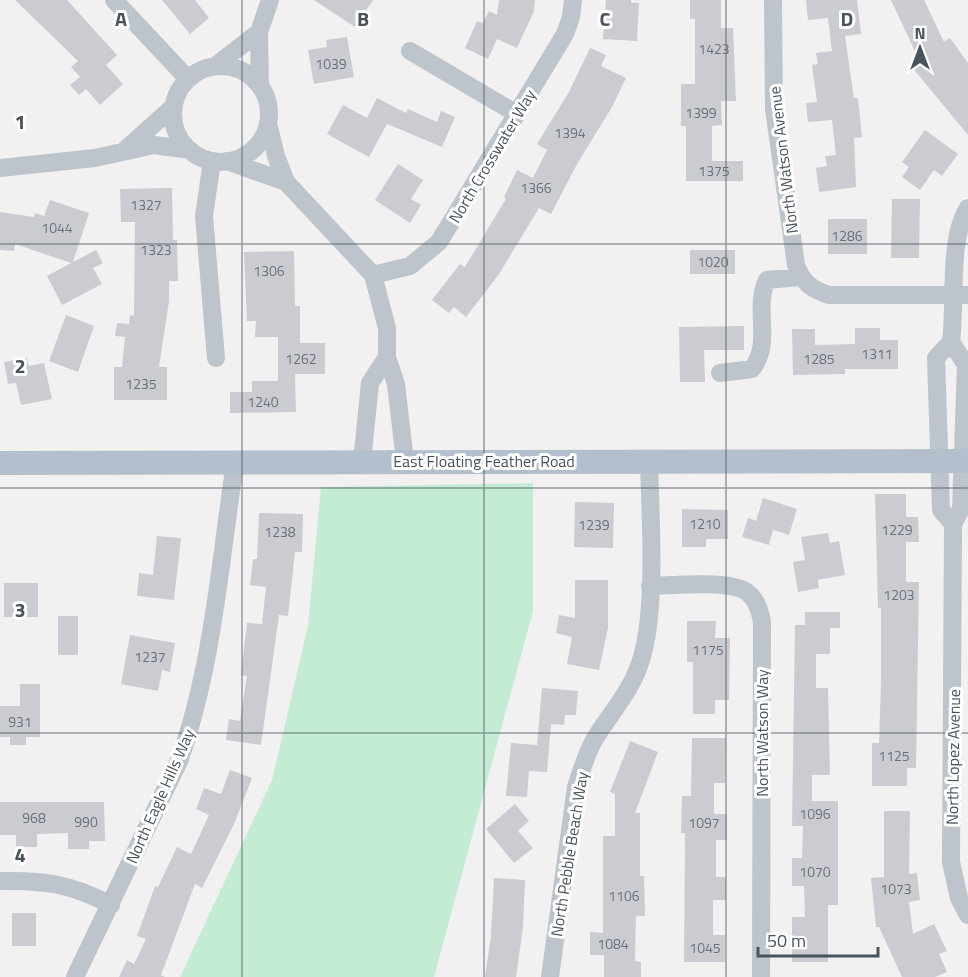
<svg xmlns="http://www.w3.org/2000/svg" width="968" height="977" font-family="'Titillium Web',sans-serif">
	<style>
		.green { fill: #c4ebd4 }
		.building { fill: #cbccd2 }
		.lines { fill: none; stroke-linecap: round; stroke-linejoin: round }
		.minor { stroke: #bdc4cb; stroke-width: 18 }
		.major { stroke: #b3bfcc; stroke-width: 24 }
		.grid { fill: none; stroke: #4a535c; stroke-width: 1.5; stroke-opacity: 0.55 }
		.labels { text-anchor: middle; stroke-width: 6; stroke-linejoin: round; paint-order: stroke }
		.number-label { font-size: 14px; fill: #6a717a }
		.street-label { font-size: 16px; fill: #4a535c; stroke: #fff }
		.grid-label { font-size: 20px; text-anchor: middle; font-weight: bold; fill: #4a535c; stroke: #fff; stroke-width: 6; stroke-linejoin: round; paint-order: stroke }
	</style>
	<rect width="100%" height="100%" fill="#f2f0f0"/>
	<path class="green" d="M533,483V611L434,977H180L272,780L308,626L321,487Z"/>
	<path class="building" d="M15,0H67L117,55L106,65L123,84L100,105L86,89L79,95L70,85L80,77L71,67L78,61Z
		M162,0H195L209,18L190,34Z
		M314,0H373L355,27Z
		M499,0H535L534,11L517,48L497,39L488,59L465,48L477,21L483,23L489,11L497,15Z
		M606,0H631V3H639L637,41L603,39Z
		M690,0H721V28H733L736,101H721L722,125L712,126V161H743V181H686V126H681V84H695V19H690Z
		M806,0H857L861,34L845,36L854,98H858L862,137L854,138L856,187L819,192L816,168L827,166L825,156L836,155L832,120L808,122L806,103L817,102L812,65L818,64L816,53L832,51L828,18L808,20Z
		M891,0H924L944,42L950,38L968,63V135L911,66L919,60Z
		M347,37L354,77L314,84L308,50L327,47L326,40Z
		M590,48L606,55L601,66L626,78L612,107L577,164L551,214L539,208L499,274L466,317L454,307L449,313L432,300L460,264L465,267L506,199L504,197L517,170L533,178L547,150L537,144L569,92Z
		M377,98L406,113L408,109L437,122L441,111L455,117L442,147L387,124L369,157L327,134L343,105L367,118Z
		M925,130L958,154L942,176L934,170L920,190L902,177L909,167L902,162Z
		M398,164L423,180L411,199L421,205L410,223L375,200Z
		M172,188L173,240H177L178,281H169V301L159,367H167V400H114V367H122L125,337L115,336L117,323L129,324L130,315L134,316L135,222H121L120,189Z
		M892,199H920L919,258H891Z
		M50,200L89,213L73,262L96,250L103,263L93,268L102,284L62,305L47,276L71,263L15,244L14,251L0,250V212L34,217L35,213L44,216Z
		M828,219H867V254H828Z
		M690,250H735V274H690Z
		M294,251L295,306H300V343H325V374H295L296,412L230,413V392H252V381H278V337H255L256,321H247L244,252Z
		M66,315L94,326L78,372L49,361Z
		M744,326V350H704L705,382H680L679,327Z
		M855,328H880V340H898V369H845V374L793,375L792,329H815V345L855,344Z
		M27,358L29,366L44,363L52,399L21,405L16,383L8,384L4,362Z
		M875,494H906V517H918L919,542H906V582H919L916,768H907V786H872V743H879L881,682V608H878Z
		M763,498L797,509L789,535L773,530L769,545L742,537L748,518L756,521Z
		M575,502L614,503L613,548L574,547Z
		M682,509L728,510V539H706V547H682Z
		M259,513L303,514L302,552H295L288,616L279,615L261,745L226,740L229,719L240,721L247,676L241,675L247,623L262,624L266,587L250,585L253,559H257Z
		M828,533L830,543L839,541L845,575L818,580L819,588L798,592L793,562L805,560L801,537Z
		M157,536L181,538L174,600L137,596L139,573L153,575Z
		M575,580H608V628L599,670L567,664L572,637L556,633L559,615L575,618Z
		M4,583H38V617H4Z
		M805,612H840V628H830V654H816V688H828L830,775H812V801H838V905H828V962H792V917H805L804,886H792V858H802L803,826H792L795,625H805Z
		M58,616H78V655H58Z
		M687,621H716L715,638H730L729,700H715V714H693V662H687Z
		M130,635L175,643L170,672L162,670L158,691L121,684Z
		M20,684H40V737H26V745H10V737H0V706H20Z
		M542,688L578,691L576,715H565L564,725L551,724L547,772L529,771L527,797L506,796L511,743L537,745Z
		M692,738H726L725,783H714V814H727V840H716V877H726V900H713V935H725V962H684L685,833H681L682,796H691Z
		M630,741L658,752L635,813H640V876H644L645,916H636L635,961L641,962V977H604V955H590V932L603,933V836H615V794L610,792Z
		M230,770L252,778L234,824L202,888L195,884L161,975L165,977H119L127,960L134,964L146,939L137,936L155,886L158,887L177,847L191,854L209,815L196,809L204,788L221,794Z
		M0,802H104L105,841H89V849H68V833L37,834V847H16V835H0Z
		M515,804L529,821L518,831L533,848L514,863L486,829Z
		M884,811H910L909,874L917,873L920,900L909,902L913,934L934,924L947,951L939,954L947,972L935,977H902L879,927H876L871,878L884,877Z
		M494,878L525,880L523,927L516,977H485L491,936Z
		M12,913H36V946H12Z"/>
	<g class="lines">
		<path class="minor" d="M114,0L188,79
			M773,0L774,109L796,265C803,283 811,289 829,295H968
			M410,51L517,114
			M215,66L259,32
			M173 114a48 48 0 1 1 96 0a48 48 0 1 1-96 0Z
			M260,86L259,32L270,0
			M268,123L276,156L286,182L373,275L387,328V357L396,384L405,461
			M125,150L173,107
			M212,161L204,216L216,358
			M227,161L286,182
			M0,168L95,158L154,145L190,150
			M373,275L410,266L439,242L565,34L571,17L573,0
			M951,342L966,365L961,509L953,524L941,510L936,358Z
			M951,342C956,304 948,239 968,208
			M720,373L752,369C773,342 753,308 767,280L800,277
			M362,462L370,383L387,357
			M953,524L951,862L959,898L968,915
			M650,586C672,586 733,579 748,593C757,600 760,611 762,622L761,977
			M0,881C45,880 71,884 111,905
			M75,977L179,761C213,666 220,562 235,463
			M550,977L576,787C581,771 586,755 594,740C609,715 629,694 639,666C658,615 650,516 649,460"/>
		<path class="major" d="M0,463L968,461"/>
	</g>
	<path class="grid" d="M242,0V977M484,0V977M726,0V977M0,244H968M0,488H968M0,733H968"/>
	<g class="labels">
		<g class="number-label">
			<text x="714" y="54">1423</text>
			<text x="331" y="69">1039</text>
			<text x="701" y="118">1399</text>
			<text x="570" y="138">1394</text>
			<text x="714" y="176">1375</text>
			<text x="536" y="193">1366</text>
			<text x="146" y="210">1327</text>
			<text x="57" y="233">1044</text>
			<text x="847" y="241">1286</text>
			<text x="156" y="255">1323</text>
			<text x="713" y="267">1020</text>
			<text x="269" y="276">1306</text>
			<text x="877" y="359">1311</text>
			<text x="301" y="364">1262</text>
			<text x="819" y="364">1285</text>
			<text x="141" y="389">1235</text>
			<text x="263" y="407">1240</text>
			<text x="705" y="529">1210</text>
			<text x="594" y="530">1239</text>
			<text x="897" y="535">1229</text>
			<text x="280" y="537">1238</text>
			<text x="899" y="600">1203</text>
			<text x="708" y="655">1175</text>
			<text x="150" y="662">1237</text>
			<text x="20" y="727">931</text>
			<text x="894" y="761">1125</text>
			<text x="815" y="819">1096</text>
			<text x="34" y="823">968</text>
			<text x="86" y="827">990</text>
			<text x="704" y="828">1097</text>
			<text x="815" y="877">1070</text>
			<text x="896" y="894">1073</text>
			<text x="624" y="901">1106</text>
			<text x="613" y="949">1084</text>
			<text x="705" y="953">1045</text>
		</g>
		<g class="street-label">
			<text transform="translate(492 156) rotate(-59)" y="6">North Crosswater Way</text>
			<text transform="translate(783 160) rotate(-97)" y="6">North Watson Avenue</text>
			<text x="484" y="467">East Floating Feather Road</text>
			<text transform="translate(762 733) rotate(-90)" y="6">North Watson Way</text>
			<text transform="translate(953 757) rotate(-89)" y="6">North Lopez Avenue</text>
			<text transform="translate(160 796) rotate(-66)" y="6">North Eagle Hills Way</text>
			<text transform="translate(569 854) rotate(-81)" y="6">North Pebble Beach Way</text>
		</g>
	</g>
	<g class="grid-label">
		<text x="121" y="26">A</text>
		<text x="363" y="26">B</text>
		<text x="605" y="26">C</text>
		<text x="847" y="26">D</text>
		<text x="20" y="129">1</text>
		<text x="20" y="373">2</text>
		<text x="20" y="617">3</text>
		<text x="20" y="862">4</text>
	</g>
	<g transform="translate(920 48)" stroke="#ffffff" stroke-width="4.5" paint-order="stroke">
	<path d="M0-4.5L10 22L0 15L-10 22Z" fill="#4a535c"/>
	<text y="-9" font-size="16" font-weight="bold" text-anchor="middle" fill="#4a535c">N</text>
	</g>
	<path d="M758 947v9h120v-9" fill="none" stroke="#4a535c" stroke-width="3"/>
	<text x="767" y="947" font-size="18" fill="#4a535c" stroke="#ffffff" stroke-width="4.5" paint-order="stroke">50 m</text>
</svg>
